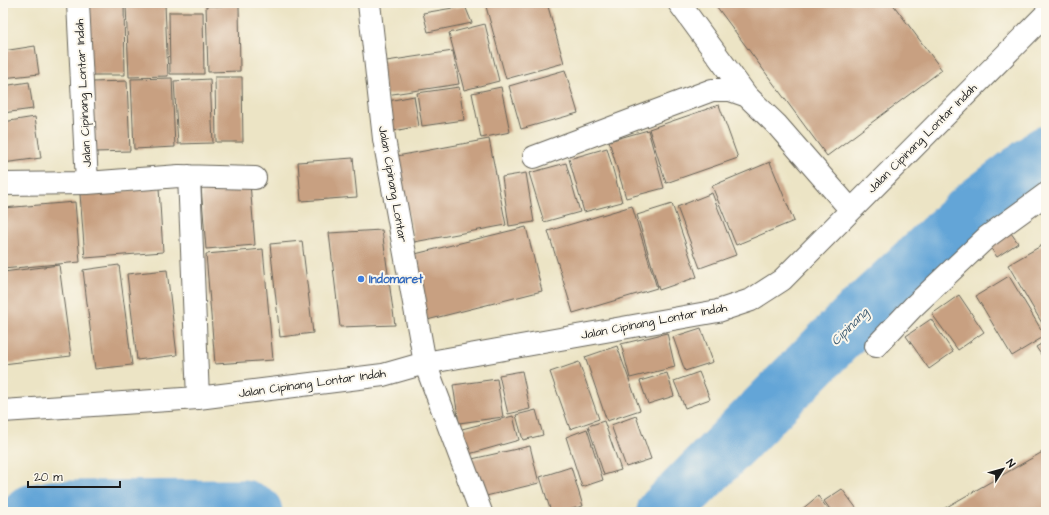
<svg xmlns="http://www.w3.org/2000/svg" width="1049" height="515" font-family="'Architects Daughter',sans-serif">
	<style>
		.lines { fill: none; stroke-linecap: round; stroke-linejoin: round }
		.river { stroke: #64a5d7; stroke-width: 55 }
		.building { fill: #c8a081 }
		.minor-casing { stroke: #656257; stroke-width: 24 }
		.minor { stroke: #fff; stroke-width: 22 }
		.shop-dot { fill: #3f7fe0; stroke: #fbf7ec; stroke-width: 1.5 }
		.labels { text-anchor: middle; stroke-width: 4; stroke-linejoin: round; paint-order: stroke }
		.street-label { font-size: 12px; fill: #1c1c1c; stroke: #fbf7ec }
		.shop-label { font-size: 12px; font-weight: bold; fill: #366cbe; stroke: #fbf7ec; text-anchor: start }
		.water-label { font-size: 13px; font-style: italic; fill: #3c5a70; stroke: #fbf7ec }
	</style>
	<rect width="100%" height="100%" fill="#fbf7ec"/>
	<filter id="ink" filterUnits="userSpaceOnUse"><feTurbulence type="fractalNoise" baseFrequency=".025" numOctaves="2"/><feDisplacementMap in="SourceGraphic" scale="8" xChannelSelector="R" yChannelSelector="G"/><feConvolveMatrix kernelMatrix="1 2 1 2 8 2 1 2 1" color-interpolation-filters="sRGB"/></filter>
	<filter id="wash" filterUnits="userSpaceOnUse"><feTurbulence type="fractalNoise" baseFrequency=".012" numOctaves="4" result="noise"/><feDisplacementMap in="SourceGraphic" scale="16" xChannelSelector="R" yChannelSelector="G"/><feGaussianBlur stdDeviation="0.9" result="paint"/><feColorMatrix in="noise" values="0 0 0 0 0 0 0 0 0 0 0 0 0 0 0 0 0 1.4 0 .05"/><feComposite in="paint" operator="in"/></filter>
	<g filter="url(#wash)">
		<rect width="100%" height="100%" fill="#ece4c5"/>
		<g class="lines">
			<path class="river" d="M30,512L52,508L244,507L255,512
				M664,512L854,320L975,207L1046,153"/>
		</g>
		<g id="blocks">
			<path class="building" d="M87,3H124L125,75H89Z
				M485,3H547L564,63L506,79Z
				M714,3H892L942,70L827,156Z
				M165,4L168,76L129,77L126,5Z
				M206,6H239L240,71L208,72Z
				M465,6L472,23L428,32L423,13Z
				M169,12H203L204,74H170Z
				M485,24L499,81L464,90L449,33Z
				M35,46L39,74L3,78V51Z
				M453,51L459,84L386,95L380,62Z
				M565,70L578,113L521,129L509,86Z
				M215,77H242L243,142H216Z
				M172,78L175,147L134,149L131,79Z
				M210,79L213,143L178,144L174,81Z
				M127,81L130,151L95,152L92,82Z
				M29,82L33,109L3,113V86Z
				M459,87L464,120L422,126L417,93Z
				M501,87L510,132L481,138L472,93Z
				M414,96L419,126L389,132L383,102Z
				M719,105L738,158L666,183L649,129Z
				M35,117L41,158L3,163V122Z
				M648,130L664,188L626,198L609,141Z
				M489,139L506,225L414,242L397,156Z
				M607,148L622,202L584,212L569,159Z
				M353,158L357,197L301,201L298,162Z
				M770,162L794,221L736,245L712,186Z
				M566,163L580,212L544,222L529,173Z
				M526,173L534,222L509,226L502,177Z
				M250,183L255,245L206,249L201,187Z
				M159,188L163,252L85,258L80,194Z
				M712,193L736,255L700,268L677,207Z
				M75,202L80,262L3,269V208Z
				M672,204L697,277L659,290L637,215Z
				M632,206L657,288L573,313L548,231Z
				M1006,226L1018,243L997,257L985,240Z
				M526,227L542,291L427,320L411,255Z
				M382,230L395,325L340,327L329,233Z
				M302,241L313,333L280,337L270,244Z
				M1046,243V330L1008,265Z
				M263,249L273,360L215,364L206,254Z
				M59,265L71,356L3,364V272Z
				M119,265L132,365L95,369L83,270Z
				M167,270L177,355L137,360L127,274Z
				M1009,276L1045,336L1012,356L976,296Z
				M959,295L984,332L958,350L932,314Z
				M931,319L953,352L929,369L906,336Z
				M701,328L713,362L685,371L673,337Z
				M667,333L675,367L630,378L621,344Z
				M1046,341V362L1036,347Z
				M617,346L640,410L607,421L585,357Z
				M579,362L599,419L570,429L550,372Z
				M522,371L530,409L508,414L499,375Z
				M699,372L710,399L685,408L674,381Z
				M667,373L674,396L648,404L640,381Z
				M497,379L503,417L459,423L453,385Z
				M536,410L543,435L523,440L516,415Z
				M513,416L519,440L469,454L462,429Z
				M636,416L651,459L626,467L611,425Z
				M604,421L621,470L604,475L588,426Z
				M587,429L603,480L582,487L566,437Z
				M530,446L539,483L482,497L472,459Z
				M1046,450V512H938Z
				M571,467L583,506L561,512H551L540,477Z
				M842,489L857,509L853,512H832L824,501Z
				M818,496L830,512H803L801,510Z"/>
		</g>
	</g>
	<g filter="url(#ink)">
		<use href="#blocks" fill-opacity="0" stroke="#656257" stroke-width="1"/>
		<g class="lines">
			<g class="minor-casing">
				<path id="minor" d="M78,3L87,183
					M369,3L384,139L425,363L481,512
					M679,3L747,96
					M534,157L712,90H730L747,96L777,125L851,210
					M189,176L198,398
					M3,184L87,183L179,176L255,178
					M876,346L913,307L987,237L1046,194
					M3,411L198,398L383,375L425,363L718,311L751,300L782,280L1046,14"/>
			</g>
			<use href="#minor" class="minor"/>
		</g>
	</g>
	<circle class="shop-dot" cx="361" cy="279" r="4"/>
	<g class="labels">
		<g class="street-label">
			<text transform="translate(83 93) rotate(-93)" y="4">Jalan Cipinang Lontar Indah</text>
			<text transform="translate(922 138) rotate(-45)" y="4">Jalan Cipinang Lontar Indah</text>
			<text transform="translate(393 184) rotate(80)" y="4">Jalan Cipinang Lontar</text>
			<text transform="translate(654 321) rotate(-11)" y="4">Jalan Cipinang Lontar Indah</text>
			<text transform="translate(312 383) rotate(-8)" y="4">Jalan Cipinang Lontar Indah</text>
		</g>
		<g class="shop-label">
			<text x="369" y="283">Indomaret</text>
		</g>
		<g class="water-label">
			<text transform="translate(849 326) rotate(-45)" y="5">Cipinang</text>
		</g>
	</g>
	<rect width="1049" height="515" fill="none" stroke="#fbf7ec" stroke-width="16"/>
	<g transform="translate(1003 469) rotate(53)" stroke="#fbf7ec" stroke-width="3" paint-order="stroke">
	<path d="M0-3L7 15L0 10L-7 15Z" fill="#1c1c1c"/>
	<text y="-6" font-size="11" font-weight="bold" text-anchor="middle" fill="#1c1c1c">N</text>
	</g>
	<path d="M28 481v6h92v-6" fill="none" stroke="#1c1c1c" stroke-width="2"/>
	<text x="34" y="481" font-size="12" fill="#1c1c1c" stroke="#fbf7ec" stroke-width="3" paint-order="stroke">20 m</text>
</svg>
